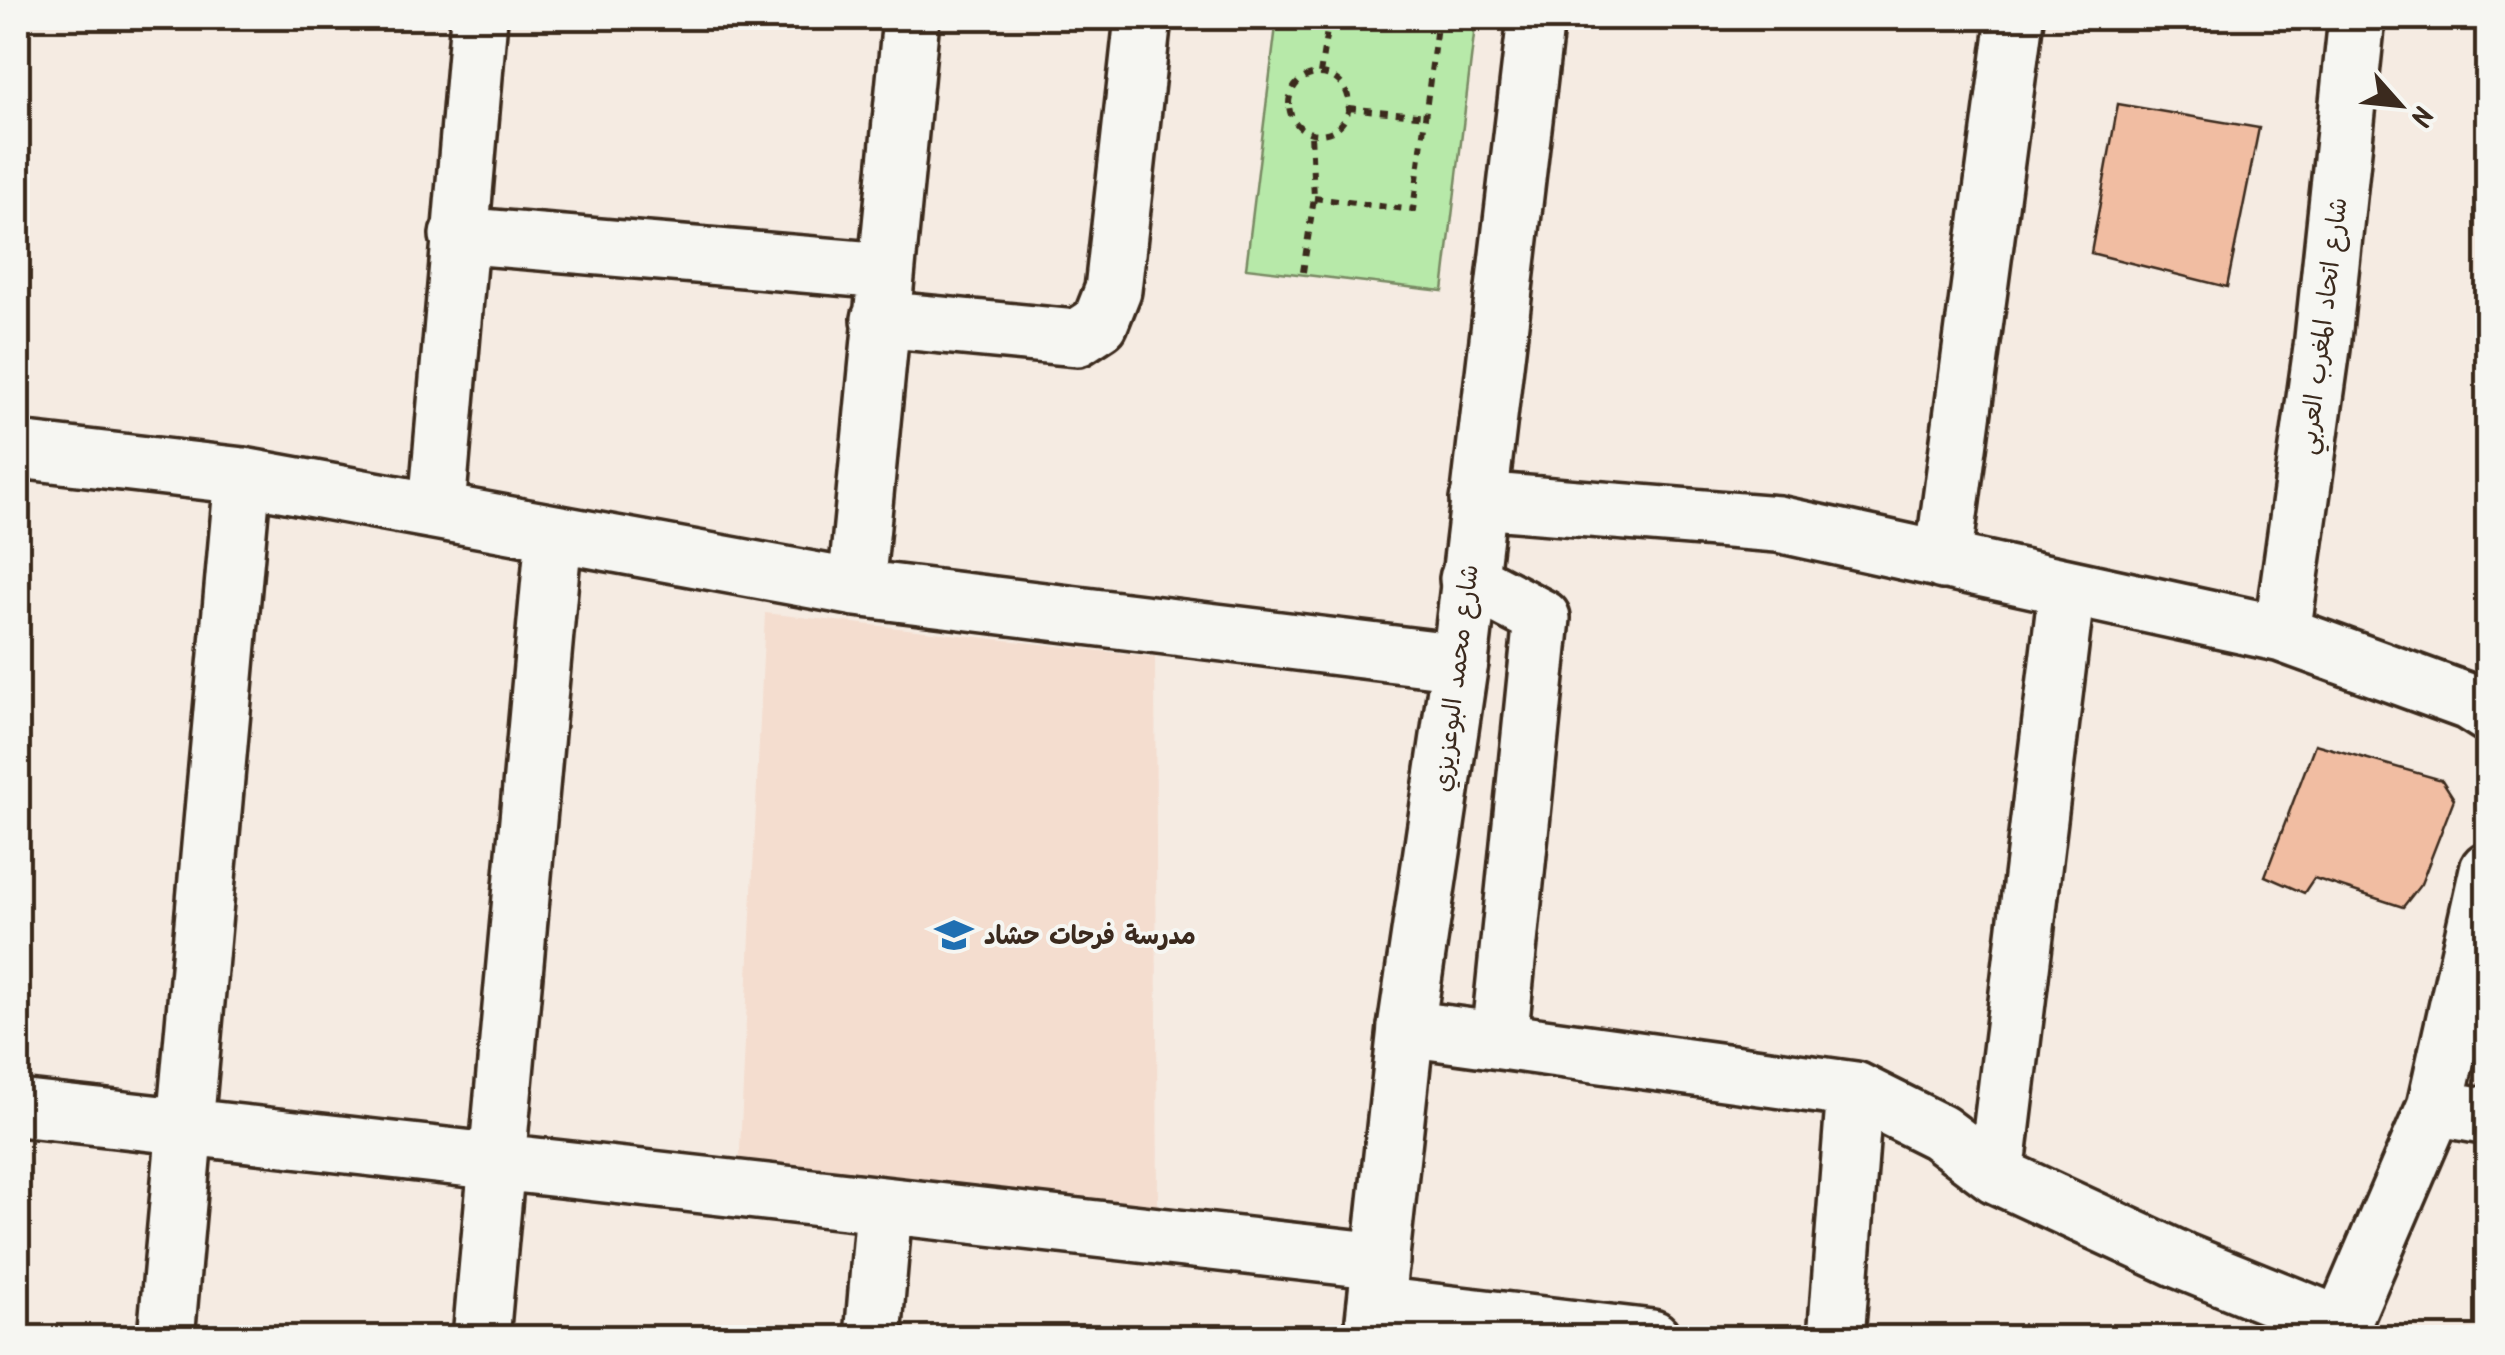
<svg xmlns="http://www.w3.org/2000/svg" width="2505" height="1355" font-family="Kalam,'Playpen Sans Arabic',sans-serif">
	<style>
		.built { fill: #f4ddcf }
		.green { fill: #b7e9a9; stroke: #798a64; stroke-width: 2.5 }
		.building { fill: #f1bda2; stroke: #3b2a1e; stroke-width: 2.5 }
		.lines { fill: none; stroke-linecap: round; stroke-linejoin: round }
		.minor-casing { stroke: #3b2a1e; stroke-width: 62 }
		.major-casing { stroke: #3b2a1e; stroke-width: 62 }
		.path { stroke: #3b2a1e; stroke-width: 6; stroke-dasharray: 8 8; stroke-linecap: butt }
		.minor { stroke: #f6f6f2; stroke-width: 55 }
		.major { stroke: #f6f6f2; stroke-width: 55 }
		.labels { text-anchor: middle; stroke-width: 8; stroke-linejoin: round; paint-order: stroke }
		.street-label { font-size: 25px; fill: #3b2a1e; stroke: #f6f6f2 }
		.poi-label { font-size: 25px; font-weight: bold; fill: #3b2a1e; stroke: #f6f6f2; text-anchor: start }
	</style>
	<rect width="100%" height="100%" fill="#f5ebe2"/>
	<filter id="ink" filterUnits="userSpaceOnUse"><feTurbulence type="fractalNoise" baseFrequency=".01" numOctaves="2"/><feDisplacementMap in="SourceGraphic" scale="20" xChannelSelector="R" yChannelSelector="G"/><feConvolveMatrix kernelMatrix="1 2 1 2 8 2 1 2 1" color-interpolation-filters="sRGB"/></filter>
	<g filter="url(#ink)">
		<path class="built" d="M765,613L1155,657L1158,1208L739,1171Z"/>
		<path class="green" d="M1277,18H1476L1443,291L1246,268Z"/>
		<path class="building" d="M2118,104L2259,128L2227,287L2091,253Z
			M2315,744L2442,780L2454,799L2421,884L2403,907L2314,878L2304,893L2265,876Z"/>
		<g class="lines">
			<g class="minor-casing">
				<path id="minor" d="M458,235L885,271
					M880,319L1077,338L1100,323L1113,290L1143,18
					M18,450L243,476L856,588L1460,662
					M1478,500L1778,524L2282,634L2469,702L2488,714
					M437,508L479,18
					M1943,561L2015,18
					M1468,579L1542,618L1499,1040
					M856,588L911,18
					M2282,634L2322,348L2357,18
					M1406,1028L1855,1090L1939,1132L1996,1175L2182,1261L2340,1325
					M2435,1107L2488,1117
					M18,1108L1381,1261
					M1996,1175L2067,588
					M1376,1305L1652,1338
					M166,1338L243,476
					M481,1338L554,534
					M873,1338L884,1208
					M1836,1338L1855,1090
					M2336,1338L2435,1107L2488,870"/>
			</g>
			<g class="major-casing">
				<path id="major" d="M1372,1338L1406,1028L1460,662L1536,18"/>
			</g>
			<path class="path" d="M1320,74L1329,18
				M1289 104a30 30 0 1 1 60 0a30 30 0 1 1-60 0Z
				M1348,108L1426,116
				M1314,198L1413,210L1438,18
				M1303,272L1314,198L1311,133"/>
			<use href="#minor" class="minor"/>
			<use href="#major" class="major"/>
		</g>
	</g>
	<defs>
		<g id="school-bare" transform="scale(3)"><path d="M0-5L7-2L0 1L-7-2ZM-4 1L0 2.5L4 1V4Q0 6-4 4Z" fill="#1f6fb2" stroke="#f6f6f2" stroke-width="2.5" paint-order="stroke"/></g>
	</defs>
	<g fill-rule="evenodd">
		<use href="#school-bare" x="954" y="935"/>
	</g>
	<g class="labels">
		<g class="street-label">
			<text transform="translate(2322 326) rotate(-83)" y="9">شارع اتحاد المغرب العربي</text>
			<text transform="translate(1455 678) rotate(-83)" y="9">شارع محمد البوعزيزي</text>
		</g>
		<g class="poi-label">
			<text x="984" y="944">مدرسة فرحات حشاد</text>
		</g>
	</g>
	<rect width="2505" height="1355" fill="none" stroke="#f6f6f2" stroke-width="60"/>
	<rect x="30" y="30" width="2445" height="1295" fill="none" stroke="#3b2a1e" stroke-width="4" filter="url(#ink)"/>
	<g transform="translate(2400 105) rotate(117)" stroke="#f6f6f2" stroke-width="8" paint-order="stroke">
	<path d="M0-8L18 38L0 25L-18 38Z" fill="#3b2a1e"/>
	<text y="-15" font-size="28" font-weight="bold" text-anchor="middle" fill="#3b2a1e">N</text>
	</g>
</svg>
